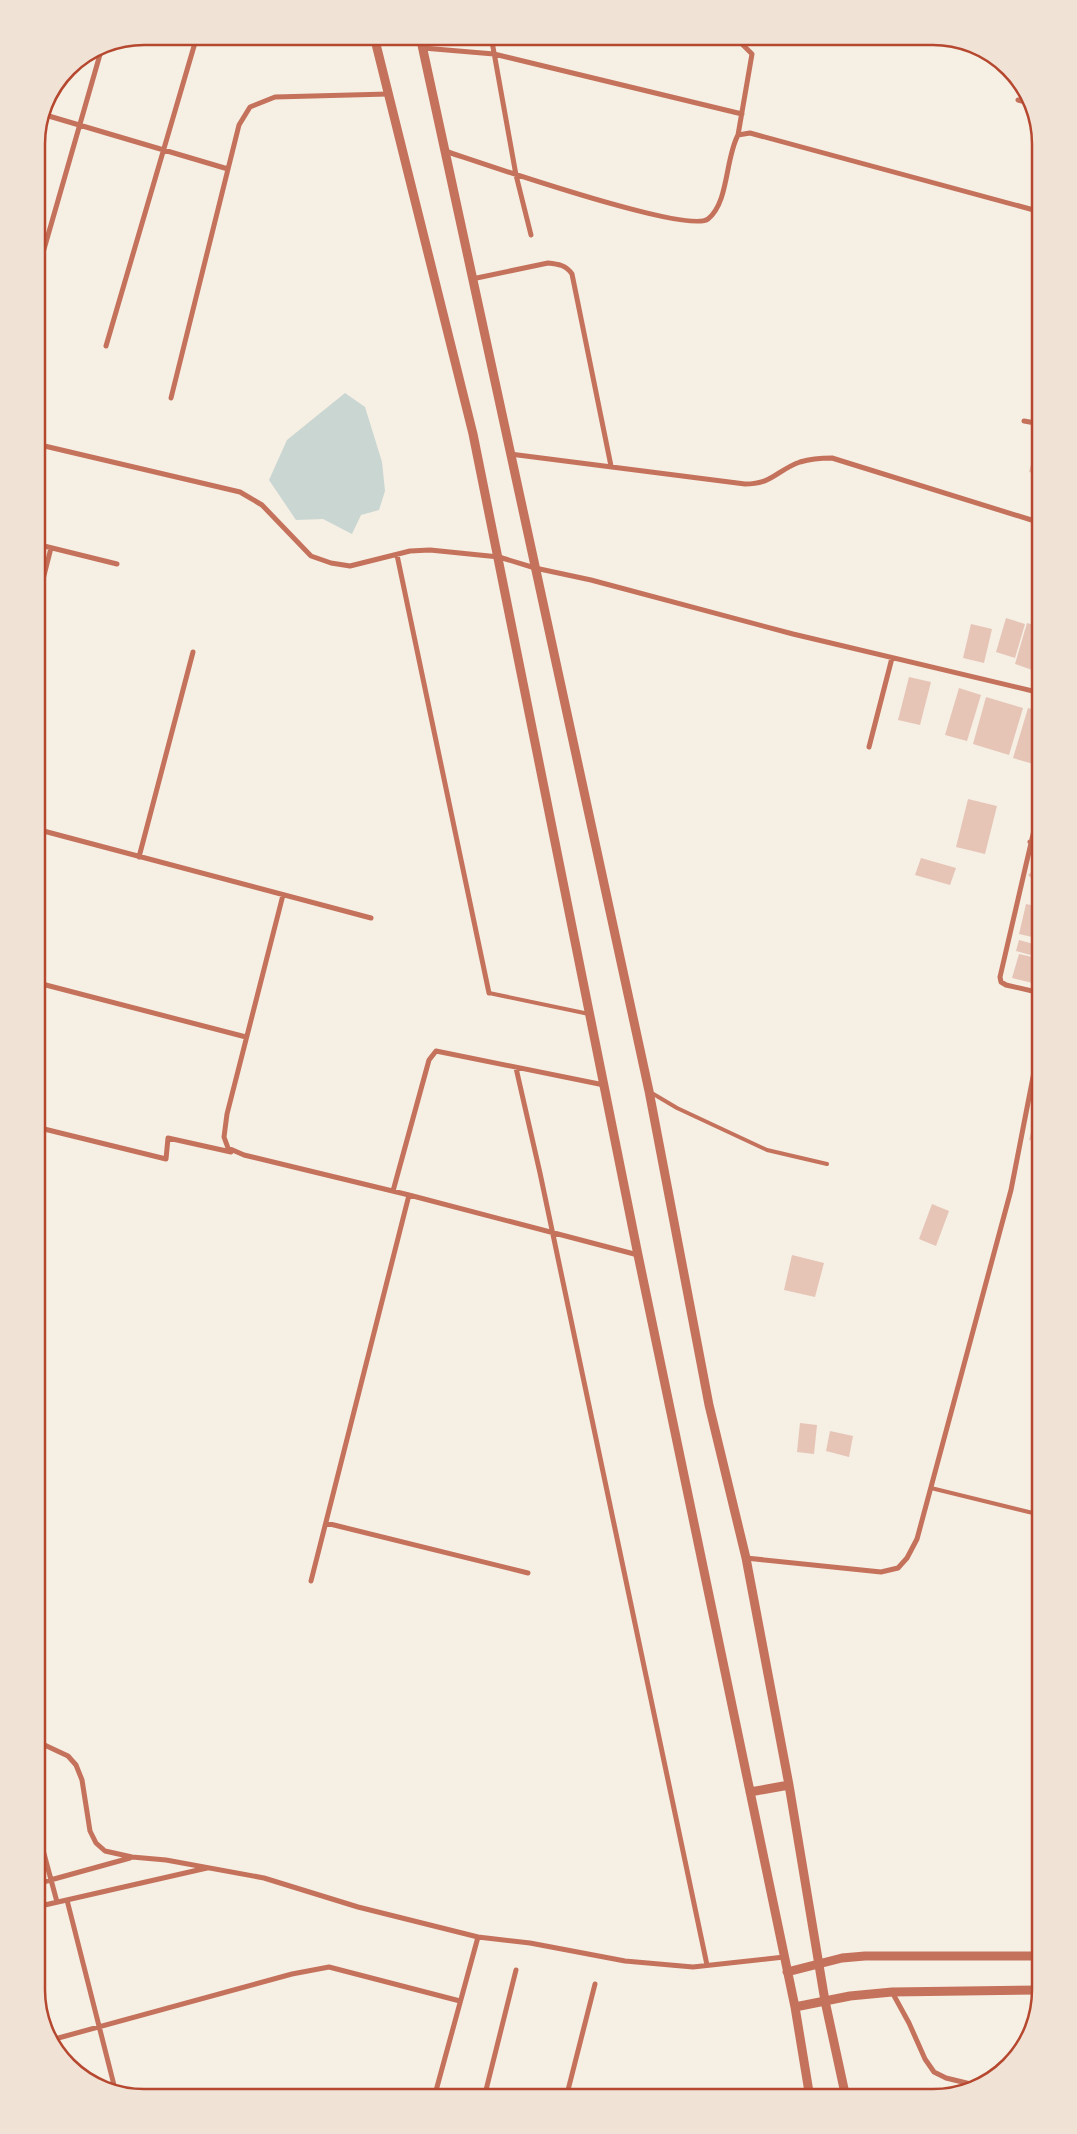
<svg xmlns="http://www.w3.org/2000/svg" width="1077" height="2134" font-family="Literata,serif">
	<style>
		.water { fill: #c9d6d2 }
		.building { fill: #e6c5b7 }
		.lines { fill: none; stroke-linecap: round; stroke-linejoin: round }
		.service { stroke: #c5725c; stroke-width: 4 }
		.minor { stroke: #c5725c; stroke-width: 5 }
		.tertiary { stroke: #c5725c; stroke-width: 9 }
		.rim { fill: none; stroke: #b5482f; stroke-width: 2.5 }
	</style>
	<rect width="100%" height="100%" fill="#f6efe4"/>
	<path class="water" d="M345,393L365,407L382,462L385,491L379,510L361,515L352,534L323,519L296,520L269,480L287,440Z"/>
	<path class="building" d="M1036,445L1041,446V475L1029,472Z
		M1006,618L1025,624L1015,658L996,652Z
		M1027,623L1041,627V652L1035,671L1015,664Z
		M971,624L992,629L984,663L963,658Z
		M1041,659V681L1034,679Z
		M909,677L931,682L920,725L898,720Z
		M959,688L981,695L967,741L945,735Z
		M986,697L1023,708L1009,755L973,744Z
		M1028,708L1041,712L1040,766L1013,758Z
		M968,799L997,806L985,854L956,847Z
		M921,858L956,868L950,885L915,875Z
		M1041,863V888L1028,875Z
		M1026,904L1041,907V939L1019,934Z
		M1019,940L1041,946L1038,957L1016,951Z
		M1019,954L1041,959V985L1012,978Z
		M1040,1096H1041V1143L1029,1140Z
		M932,1204L949,1211L936,1246L919,1239Z
		M792,1255L824,1263L815,1297L784,1290Z
		M800,1423L817,1425L814,1454L797,1452Z
		M830,1431L853,1436L849,1457L826,1451Z"/>
	<g class="lines">
		<path class="service" d="M489,993L589,1014
			M650,1092L677,1108L767,1150L827,1164
			M931,1488L1041,1515"/>
		<path class="minor" d="M491,36L516,175L531,235
			M723,36L738,40L752,54L738,135
			M423,48L494,54L742,114
			M1018,100L1033,104
			M42,114L228,169
			M445,151C479,162 688,235 708,219C729,202 725,159 738,135L750,133L1041,212
			M36,277L103,44
			M472,279L548,263C558,264 566,265 572,274L611,466
			M106,346L197,36
			M171,398L239,125L250,107L275,97L388,94
			M1024,421L1041,424
			M36,444L240,492L262,505L311,556L331,563L350,566L410,551L430,550L499,557L535,568L591,580L793,634L1041,693
			M510,454L745,484C773,484 777,470 800,462C810,459 821,458 832,458L1041,523
			M36,544L117,564
			M397,555L489,993
			M36,607L51,548
			M869,747L892,658
			M36,829L371,918
			M1030,842L1041,837
			M139,857L193,652
			M283,895L227,1114L224,1137L228,1148L244,1155L409,1195L638,1255
			M36,984H42L246,1037
			M1041,993L1006,985L1001,982L1000,977L1041,800
			M516,1068L540,1173L707,1965
			M36,1127L166,1159L168,1138L231,1152
			M393,1191L429,1060L436,1051L604,1085
			M326,1523L528,1573
			M746,1558L881,1572L898,1568L907,1558L917,1539L1011,1190L1041,1036
			M311,1581L409,1195
			M36,1741L68,1756L76,1765L82,1780L90,1831L96,1843L105,1851L132,1857L166,1860L264,1878L358,1907L478,1937L530,1943L625,1961L693,1967L784,1957
			M36,1824L57,1902
			M36,1884L130,1858
			M67,1900L115,2089
			M36,1907L207,1868
			M892,1992L909,2023L925,2059L934,2072L946,2078L979,2086
			M51,2040L292,1974L329,1967L460,2001
			M434,2098L478,1937
			M484,2098L516,1970
			M566,2098L595,1984"/>
		<path class="tertiary" d="M374,36L473,434L638,1255L795,2007L810,2098
			M420,36L649,1091L709,1405L746,1558L789,1785L825,2001L846,2098
			M750,1792L789,1785
			M787,1972L842,1958L865,1956H1041
			M795,2007L850,1996L892,1992L1041,1990"/>
	</g>
	<path d="M0 0H1077V2134H0ZM144 45H933A99 99 0 0 1 1032 144V1990A99 99 0 0 1 933 2089H144A99 99 0 0 1 45 1990V144A99 99 0 0 1 144 45Z" fill="#f1e2d6" fill-rule="evenodd"/>
	<path class="rim" d="M144 45H933A99 99 0 0 1 1032 144V1990A99 99 0 0 1 933 2089H144A99 99 0 0 1 45 1990V144A99 99 0 0 1 144 45Z"/>
</svg>
